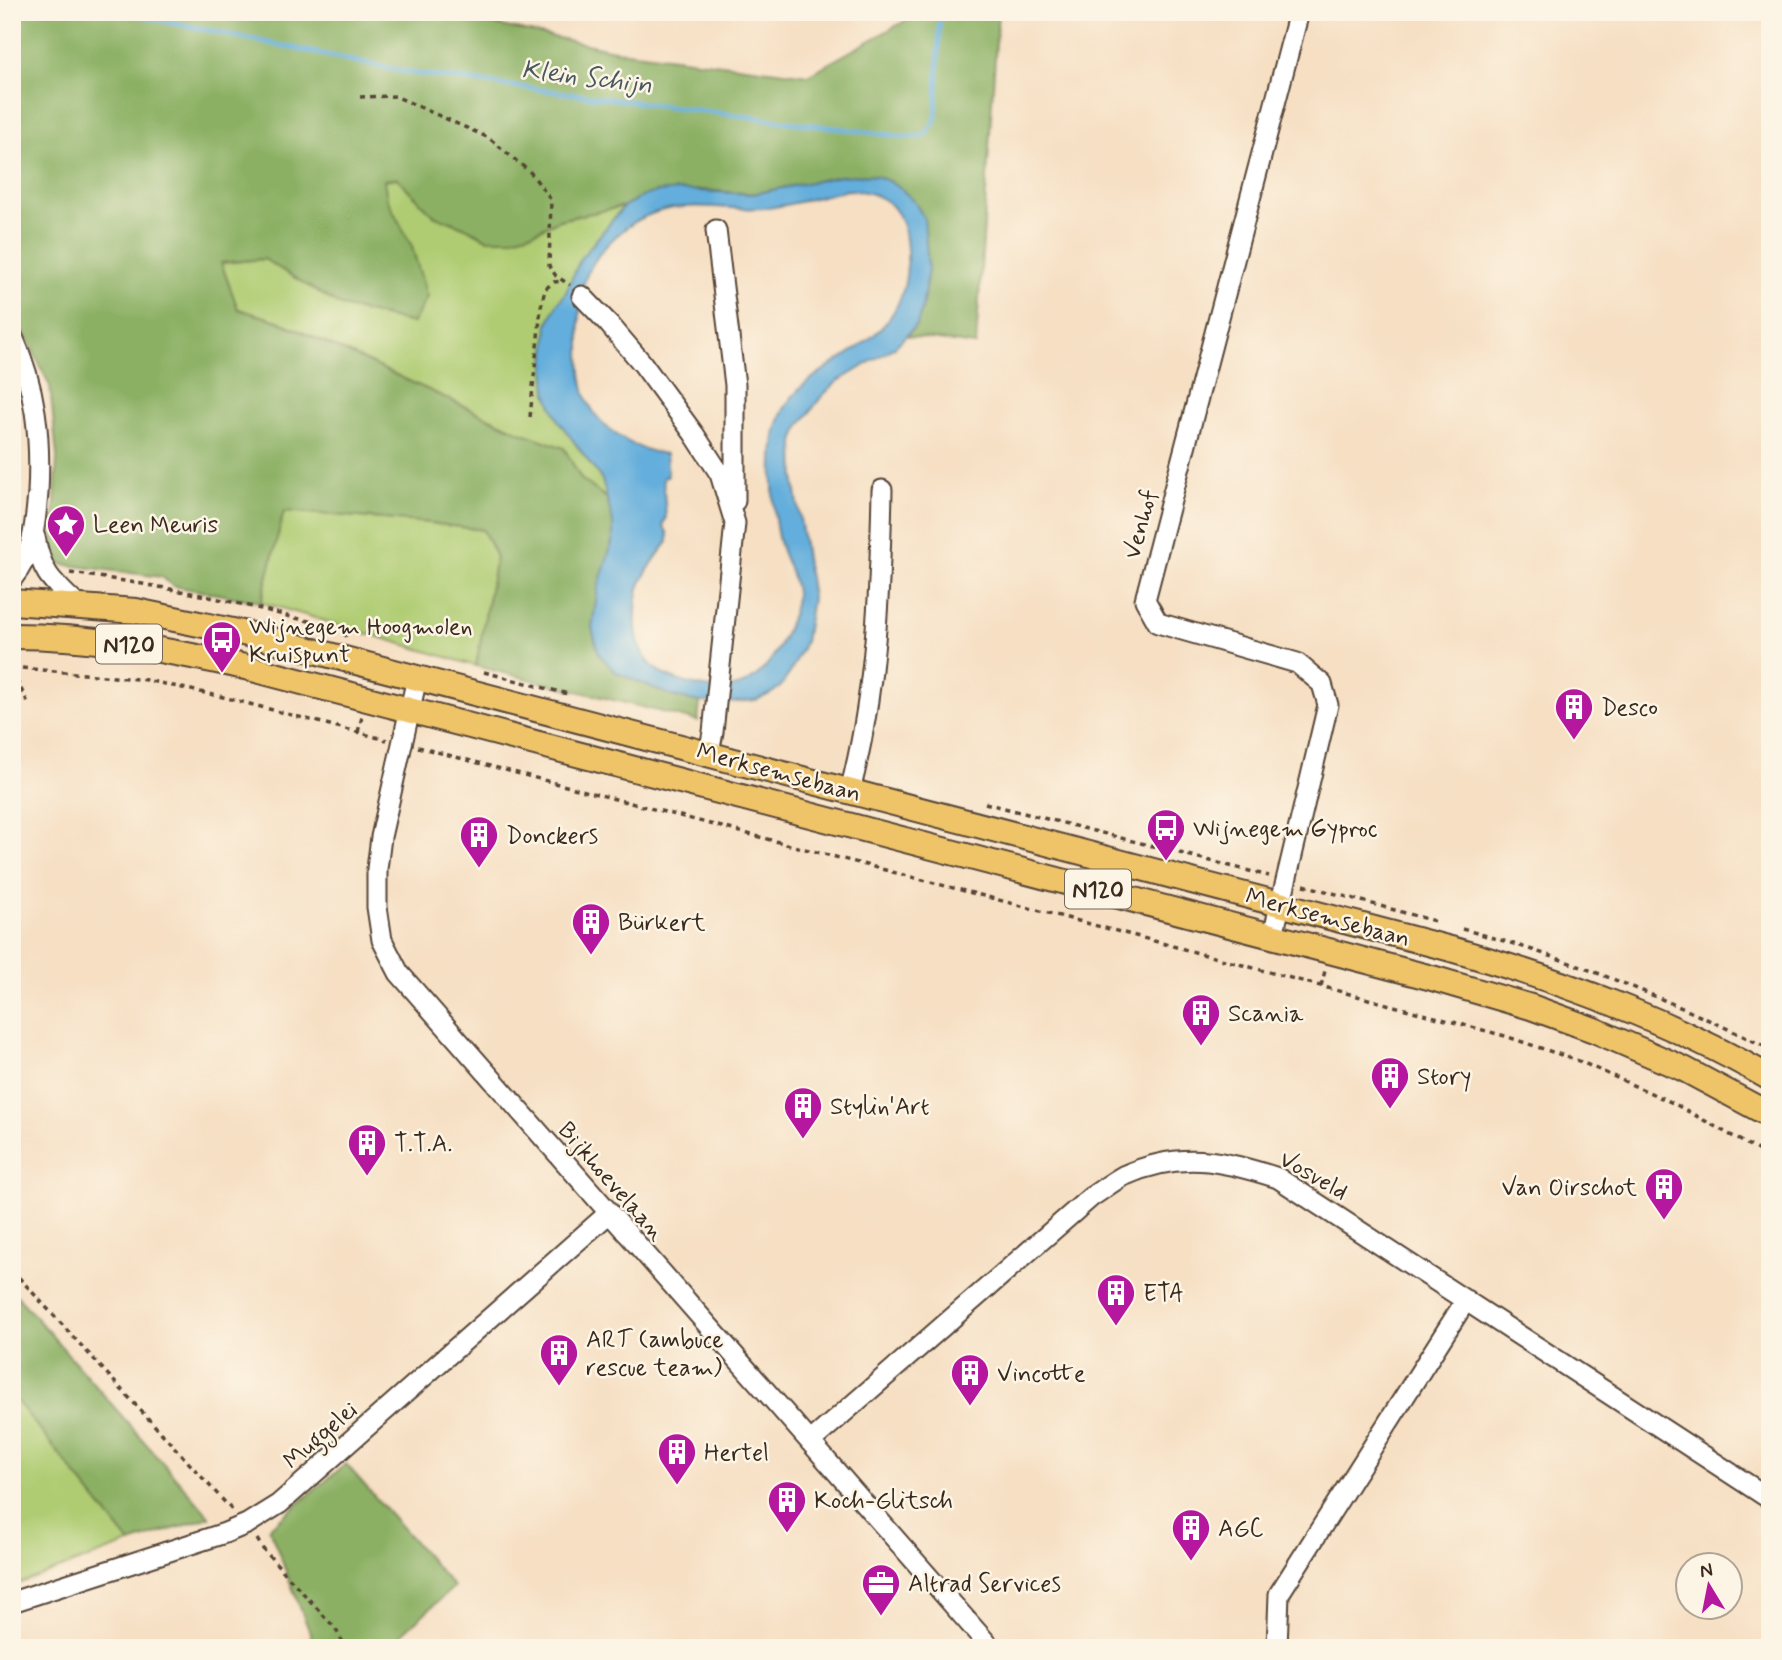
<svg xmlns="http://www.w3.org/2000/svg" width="1782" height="1660" font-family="Mynerve,sans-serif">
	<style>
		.green { fill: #afcc72; stroke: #757b48; stroke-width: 2 }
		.forest { fill: #8bb064; stroke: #636d41; stroke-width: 2 }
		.water { fill: #63aedc; stroke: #4f6c7d; stroke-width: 2; fill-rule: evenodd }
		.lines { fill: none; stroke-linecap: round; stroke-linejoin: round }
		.stream { stroke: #63aedc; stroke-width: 5 }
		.minor-casing { stroke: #574537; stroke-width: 23 }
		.major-casing { stroke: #574537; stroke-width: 28 }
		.path { stroke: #574537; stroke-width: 3.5; stroke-dasharray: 5 5; stroke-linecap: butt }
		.minor { stroke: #fff; stroke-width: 19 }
		.major { stroke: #efc469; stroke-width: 24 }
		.labels { text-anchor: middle; stroke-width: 5; stroke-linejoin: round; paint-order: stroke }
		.shield { fill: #fcf5e5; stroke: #75675a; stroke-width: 2 }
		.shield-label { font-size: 23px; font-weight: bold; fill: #3b2a1e }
		.poi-label { font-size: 24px; fill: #3b2a1e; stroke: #fcf5e5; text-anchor: start }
		.street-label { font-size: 24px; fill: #3b2a1e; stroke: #fcf5e5 }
		.water-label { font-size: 26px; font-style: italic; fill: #495860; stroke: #fcf5e5 }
	</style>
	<rect width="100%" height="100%" fill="#fcf5e5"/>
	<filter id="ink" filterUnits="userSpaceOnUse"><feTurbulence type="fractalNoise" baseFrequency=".0143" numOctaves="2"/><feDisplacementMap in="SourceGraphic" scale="14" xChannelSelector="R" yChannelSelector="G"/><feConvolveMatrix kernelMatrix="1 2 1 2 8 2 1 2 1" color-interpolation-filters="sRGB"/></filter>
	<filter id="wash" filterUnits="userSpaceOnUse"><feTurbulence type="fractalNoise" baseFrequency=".00686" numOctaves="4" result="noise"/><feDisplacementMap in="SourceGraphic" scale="28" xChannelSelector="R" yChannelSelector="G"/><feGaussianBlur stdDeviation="1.57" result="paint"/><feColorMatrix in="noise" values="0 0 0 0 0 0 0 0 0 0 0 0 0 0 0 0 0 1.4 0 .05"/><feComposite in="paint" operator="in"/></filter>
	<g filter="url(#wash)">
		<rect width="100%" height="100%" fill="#f6dfc3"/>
		<path class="green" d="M397,178L433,215L466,228L487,239L534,232L559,220L624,206L581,258L565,294L557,304L558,420L603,480L608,499L581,479L564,448L520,432L278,321L238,309L221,263L264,259L341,306L412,247L387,199L383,180Z
			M284,511L421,522L483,530L496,557L476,666L261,602Z
			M12,1395L130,1543L12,1586Z"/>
		<path class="forest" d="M12,12H436L619,51L808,75L912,17V12H998L976,345L907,336L917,324L922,309L928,268L926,250L877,176H840L753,194L702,190L643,196L624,206L559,220L534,232L510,239H487L466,228L433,215L397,178L384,180L387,199L412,247L427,297L413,323L341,306L264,259L221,263L238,309L278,321L520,432L564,448L581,479L608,499L613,522V540L598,588L592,628L599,654L672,696L700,702L698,721L476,666L496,557L483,530L421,522L284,511L261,602L173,586L162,577L60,564L53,547L57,457L50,386L12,308Z
			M12,1290L210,1517L130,1543L12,1395Z
			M346,1464L454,1587L396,1639L398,1648H316L269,1528Z"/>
		<path class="water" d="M858,175L877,176L897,185L914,201L924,218L928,268L922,309L917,324L895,347L837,382L822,396L799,427L794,442L795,485L812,598L805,642L790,673L780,687L770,694L756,700L728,703L700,702L672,696L615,672L599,654L592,628L598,588L613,540V522L602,480L558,420L547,394L545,367L548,324L557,304L565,294L581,258L624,206L643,196L656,192L681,190L753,194L840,176ZM848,190C865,190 889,197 898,214C906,228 908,249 907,265C903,361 795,354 777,427C770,453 772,523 781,548C786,564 795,577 796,593C796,608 790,621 785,634C761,689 730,699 674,679C643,668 634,642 636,612C636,601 637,591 642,581C649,566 658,554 668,542V534L663,525L666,518L663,477L668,476L666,454C633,450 596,428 585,394C580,377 580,358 580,341C579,322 579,301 584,283C592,256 619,229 644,217C682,198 724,211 765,208C793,206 820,195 848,190Z"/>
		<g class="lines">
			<path class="stream" d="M121,12L412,73L905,137L925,136L936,119L940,12"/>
		</g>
	</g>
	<g filter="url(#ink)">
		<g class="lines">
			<g class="minor-casing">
				<path id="minor" d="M716,230L735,385V501
					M582,296L609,324L642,363L694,434L720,474L735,523L713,732L709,753
					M12,335C36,387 41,437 38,493C35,526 34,552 12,579
					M35,537C42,574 51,580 77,605
					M417,678L381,837L377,869V907L382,940L399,973L991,1648
					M850,791C876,692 880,590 882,490
					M1273,935L1328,705L1322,684L1297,663L1158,623L1145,600L1299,12
					M810,1442L1091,1197C1102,1190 1112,1182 1123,1176C1180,1150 1222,1160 1278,1178L1770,1499
					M12,1602L225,1533L247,1524L279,1504L608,1214
					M1277,1648L1279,1594L1466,1300"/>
			</g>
			<g class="major-casing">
				<path id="major" d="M12,602L136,611L257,636L1451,949C1562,981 1669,1020 1770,1078
					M12,636C92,636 167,650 245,667L1432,978L1531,1007L1594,1030L1684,1069L1770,1115"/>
			</g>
			<path class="path" d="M360,97L395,96L489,138L531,173L551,200L549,266L556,276L570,285
				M530,417L541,307L545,289L554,282L563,281
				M70,573C144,583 215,596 287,616C307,621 331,624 348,637
				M12,667L146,680L223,697L387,740
				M12,671L29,705
				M484,672L568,694
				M358,732L362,717
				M418,747L1143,938L1505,1036L1579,1061L1673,1103L1770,1157
				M985,803L1269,876
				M1304,885L1438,922
				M1462,929C1573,959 1667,999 1770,1049
				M1321,986L1325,971
				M12,1270L232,1510
				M257,1539L263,1549L335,1628L346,1648"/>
			<use href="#minor" class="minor"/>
			<use href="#major" class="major"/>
		</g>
	</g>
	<defs>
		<g id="sight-pin" transform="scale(2.0125)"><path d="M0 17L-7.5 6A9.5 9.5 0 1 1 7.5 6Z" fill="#b5179e" stroke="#fcf5e5"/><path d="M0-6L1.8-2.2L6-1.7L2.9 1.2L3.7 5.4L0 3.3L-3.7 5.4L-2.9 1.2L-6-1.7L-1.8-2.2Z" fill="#fff"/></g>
		<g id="bus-pin" transform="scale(2.0125)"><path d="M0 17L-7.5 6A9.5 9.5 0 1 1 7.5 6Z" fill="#b5179e" stroke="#fcf5e5"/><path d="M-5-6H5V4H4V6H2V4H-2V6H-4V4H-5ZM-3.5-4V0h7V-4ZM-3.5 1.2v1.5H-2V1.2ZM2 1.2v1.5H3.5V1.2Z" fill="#fff"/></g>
		<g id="building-pin" transform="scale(2.0125)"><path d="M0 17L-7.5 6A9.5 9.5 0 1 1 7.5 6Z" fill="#b5179e" stroke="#fcf5e5"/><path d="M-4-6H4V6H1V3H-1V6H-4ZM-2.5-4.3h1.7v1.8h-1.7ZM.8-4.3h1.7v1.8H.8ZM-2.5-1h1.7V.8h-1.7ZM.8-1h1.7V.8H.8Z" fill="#fff"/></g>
		<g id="office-pin" transform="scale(2.0125)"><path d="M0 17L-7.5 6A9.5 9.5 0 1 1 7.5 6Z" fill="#b5179e" stroke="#fcf5e5"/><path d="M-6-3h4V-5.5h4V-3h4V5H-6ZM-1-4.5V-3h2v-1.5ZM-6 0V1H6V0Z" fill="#fff"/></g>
	</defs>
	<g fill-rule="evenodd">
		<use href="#sight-pin" x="66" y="524"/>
		<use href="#bus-pin" x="222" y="640"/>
		<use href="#building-pin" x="1574" y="707"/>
		<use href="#bus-pin" x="1166" y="828"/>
		<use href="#building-pin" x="479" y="835"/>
		<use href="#building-pin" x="591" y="922"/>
		<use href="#building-pin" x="1201" y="1013"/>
		<use href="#building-pin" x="1390" y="1076"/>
		<use href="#building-pin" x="803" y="1106"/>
		<use href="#building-pin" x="367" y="1143"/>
		<use href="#building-pin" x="1664" y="1187"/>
		<use href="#building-pin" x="1116" y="1293"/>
		<use href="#building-pin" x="559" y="1353"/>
		<use href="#building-pin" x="970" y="1373"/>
		<use href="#building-pin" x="677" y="1452"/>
		<use href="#building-pin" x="787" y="1500"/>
		<use href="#building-pin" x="1191" y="1528"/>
		<use href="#office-pin" x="881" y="1583"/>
	</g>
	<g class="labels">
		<g class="shield">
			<rect x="96" y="624.5" width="66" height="39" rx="5"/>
			<rect x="1065" y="869.5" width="66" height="39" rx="5"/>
		</g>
		<g class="shield-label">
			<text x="129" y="652">N120</text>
			<text x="1098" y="897">N120</text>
		</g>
		<g class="poi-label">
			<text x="93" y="532">Leen Meuris</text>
			<text x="249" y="634">Wijnegem Hoogmolen<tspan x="249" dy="28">Kruispunt</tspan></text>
			<text x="1601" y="715">Desco</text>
			<text x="1193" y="836">Wijnegem Gyproc</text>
			<text x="506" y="843">Donckers</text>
			<text x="618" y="930">Bürkert</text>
			<text x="1228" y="1021">Scania</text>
			<text x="1417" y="1084">Story</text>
			<text x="830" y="1114">Stylin'Art</text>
			<text x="394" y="1151">T.T.A.</text>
			<text x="1637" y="1195" text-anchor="end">Van Oirschot</text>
			<text x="1143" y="1301">ETA</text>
			<text x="586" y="1347">ART (ambuce<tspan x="586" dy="28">rescue team)</tspan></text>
			<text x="997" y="1381">Vincotte</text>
			<text x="704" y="1460">Hertel</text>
			<text x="814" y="1508">Koch-Glitsch</text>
			<text x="1218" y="1536">AGC</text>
			<text x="908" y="1591">Altrad Services</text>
		</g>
		<g class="street-label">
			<text transform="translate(1140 524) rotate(-75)" y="8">Venhof</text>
			<text transform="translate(779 772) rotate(15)" y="8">Merksemsebaan</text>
			<text transform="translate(1328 917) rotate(15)" y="8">Merksemsebaan</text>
			<text transform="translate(1314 1175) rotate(30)" y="8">Vosveld</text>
			<text transform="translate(612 1181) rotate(49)" y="8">Bijkhoevelaan</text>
			<text transform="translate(320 1435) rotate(-41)" y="8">Muggelei</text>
		</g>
		<g class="water-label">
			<text transform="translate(587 76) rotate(7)" y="9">Klein Schijn</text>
		</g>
	</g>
	<rect width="1782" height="1660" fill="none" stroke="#fcf5e5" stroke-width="42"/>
	<g transform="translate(1709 1586) rotate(350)"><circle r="33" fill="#fcf5e5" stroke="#afa495" stroke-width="2"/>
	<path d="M0-5L12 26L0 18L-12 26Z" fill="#b5179e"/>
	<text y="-10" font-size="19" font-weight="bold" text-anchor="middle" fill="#3b2a1e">N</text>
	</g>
</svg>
